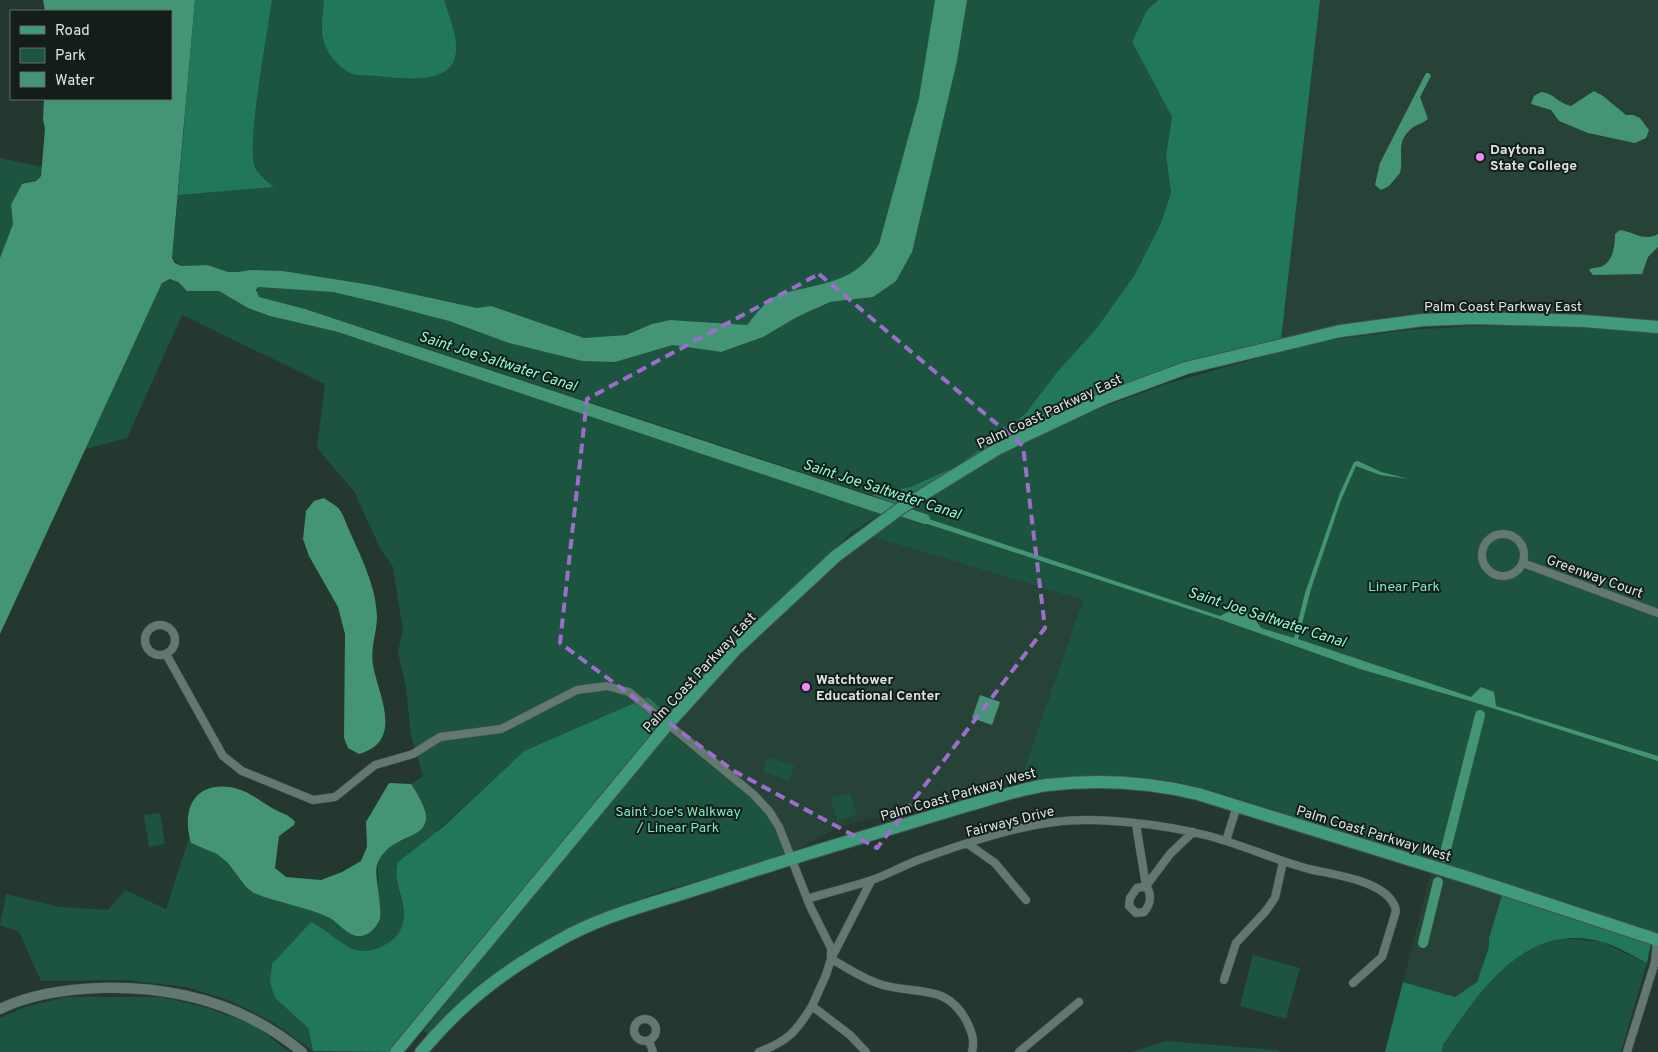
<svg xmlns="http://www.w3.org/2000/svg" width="1658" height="1052" font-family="Overpass,sans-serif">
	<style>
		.built { fill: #274337 }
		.green { fill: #1d5440 }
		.forest { fill: #217759 }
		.water { fill: #449576 }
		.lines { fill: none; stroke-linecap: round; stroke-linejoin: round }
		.canal { stroke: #449576; stroke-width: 10 }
		.minor-casing { stroke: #42534c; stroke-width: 9 }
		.tertiary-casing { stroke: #42534c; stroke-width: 11 }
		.primary-casing { stroke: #42534c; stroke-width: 14 }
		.minor { stroke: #63786e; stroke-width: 8 }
		.tertiary { stroke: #63786e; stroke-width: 10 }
		.primary { stroke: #409b7c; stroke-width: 12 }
		.marked { fill: none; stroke: #9c6dcb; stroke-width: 4; stroke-dasharray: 10 6; stroke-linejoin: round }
		.poi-dot { fill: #ee8bf8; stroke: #141d19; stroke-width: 2 }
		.labels { text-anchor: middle; stroke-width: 4; stroke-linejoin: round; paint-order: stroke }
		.poi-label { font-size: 14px; font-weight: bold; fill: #dae6e1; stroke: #141d19; text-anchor: start }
		.street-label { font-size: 14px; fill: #dae6e1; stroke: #141d19 }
		.park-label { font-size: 14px; fill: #7aecbf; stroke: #141d19 }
		.water-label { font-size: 15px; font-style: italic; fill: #8bfdcf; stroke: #141d19 }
	</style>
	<rect width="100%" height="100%" fill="#24382f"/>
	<path class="built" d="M1320,0H1658V321L1373,320L1328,327L1281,340Z
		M870,536L1083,600L1020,781L839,827L787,855L767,813L750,796L668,731L740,652L838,560Z
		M1431,871L1502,895L1489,938V947L1477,982L1455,997L1403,982Z"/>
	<path class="green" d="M272,0H324L321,33L454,34L444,0H935L919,98L879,244L870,259L857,270L839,280L762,307L747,325L670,320L652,324L626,335L584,338L491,306L478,308L371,285L283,271L250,270L238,272H227L207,265L181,266L172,258L178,195L273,186C267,180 259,175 255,167C246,145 268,30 272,0Z
		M967,0H1158L1147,10L1132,42L1172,117L1166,155L1171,193L1160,225L1134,276L1096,329L1058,371L1025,414L996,438L955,467L910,487L871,495L305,309L258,297L256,294L258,287L333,292L384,304L449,321L509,343L582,361L615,362L673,345L721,352L763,337L797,317L830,302L873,297L957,61Z
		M0,158L42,167C41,181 34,181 22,185L11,205L13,224L0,258Z
		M173,279L187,291H219L248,308L270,316L338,332L881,514L851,533L807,574L666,713L648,697L524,751L429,839L396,880C399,893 405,908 404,922C401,943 371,957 352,949C337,942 326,929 311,922L272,964L275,998L308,1028L313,1051L274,1023L231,1001L187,987L125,980L41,981L19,932L0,925L6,894L60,907L108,910L125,890L166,909L189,838L191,843L217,854L228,863L246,887L255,893C279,903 306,904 329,917C341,924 347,935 362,936C367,920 375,904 378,887C381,873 372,865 385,851C396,840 418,838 426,822L425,807L411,784L423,776L411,735L406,687L398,652L403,630L393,567L380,548L354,491L317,448L325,384L182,315L127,438L85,449L162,283Z
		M1474,326L1583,327L1658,333V936C1544,898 1431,860 1316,824C1262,807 1205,784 1149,778C1105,773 1064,776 1020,781L1083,600L870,536L977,467L1037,436L1103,407L1169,383L1320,341L1409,330Z
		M668,731L750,796L767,813L787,855L666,890L614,908L562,931L480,983L428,1035L424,1031L481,957Z
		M767,757L794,765L789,781L763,772Z
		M850,793L857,814L837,821L830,798Z
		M160,813L165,844L149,847L144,815Z
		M1563,938L1602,942L1647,963L1621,1052H1442C1443,1030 1495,973 1513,958C1527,947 1546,943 1563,938Z
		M1253,955L1300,968L1286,1019L1240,1006Z
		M66,997H161L208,1008L254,1025L289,1052H0V1018L25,1007Z
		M1166,1041L1275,1050L1281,1052H1132Z"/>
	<path class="forest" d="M195,0H272C268,30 246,146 255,167C259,175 267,181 274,187L178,195Z
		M324,0H444C449,17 461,42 454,60C445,85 398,78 377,76C369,75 357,76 350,73C340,68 329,56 325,45C319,31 323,15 324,0Z
		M1158,0H1320L1281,340L1185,363L898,505L871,495L910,487L955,467L996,438L1025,414L1058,371L1096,329L1134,276L1160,225L1171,193L1166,155L1172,117L1132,42L1147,10Z
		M648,697L666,713L638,753L390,1052L313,1051L308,1028L275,998L270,982L272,964L311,922C340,936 352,965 388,943C398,938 404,926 404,914C403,893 393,885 398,862L443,827L524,751Z
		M1502,895L1651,943L1647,963C1633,956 1617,946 1602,942C1526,920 1479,991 1443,1045L1442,1052H1385L1403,982L1455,997L1477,982L1489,947V938Z"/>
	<path class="water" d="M43,0H195L172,258L175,263L181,266L207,265L228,272H238L250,270L283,271L371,285L477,308L491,306L584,338L626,335L652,324L670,320L747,325C756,314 765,301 778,295C785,292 794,291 801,289C836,281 859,277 879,244L919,98L935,0H967L957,61L912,252L896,281L873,297L830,302L797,317L763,337L721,352L673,345L615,362L582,361L509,343L449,321L384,304L333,292L258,287L256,290L259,297L305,309L898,505L881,514L338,332L270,316L248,308L219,291H187L178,282L170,279L162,283L0,634V258L13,224L11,205L22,184L36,181L41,176L45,129L43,119L44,99H171V11H45Z
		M1426,73H1429L1431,76L1420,97L1428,119C1422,124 1413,125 1408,132C1396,144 1404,159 1400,173L1389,186L1381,190L1375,185L1380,163Z
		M1594,91L1603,96L1626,115H1633L1640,118L1649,130L1646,138L1635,143L1588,133L1559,121L1551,110L1531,104L1534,96L1541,92C1554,93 1559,104 1571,106Z
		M1620,230C1634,232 1644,242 1658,234V247L1648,257L1642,274L1593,275L1589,270C1593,267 1596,268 1600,267C1613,263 1615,246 1615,234Z
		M1358,461L1381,472L1409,479L1380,475L1356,466L1341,500L1311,589L1298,639L1471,697L1481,687L1494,692L1496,706L1658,756V761L1470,701L1360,669L1219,619L909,518L914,514L1220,616L1228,612L1244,610L1252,615L1261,628L1294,638L1305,593L1340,493L1354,462Z
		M324,498C329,502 336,505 339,509C344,515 346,524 349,530C361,557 376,586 377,616C377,633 370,648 373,665C378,695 405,741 359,754L348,748L344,738L345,634L338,607L309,556L303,539L306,511L314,501Z
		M980,695L1000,702L992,725L972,718Z
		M389,783L411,784C455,848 390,825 377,865C374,875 382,904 380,919C376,927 370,935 361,936C347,937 339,922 328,917C304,906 278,903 254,893L246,887L228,863L217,854L191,843C180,806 198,778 238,789C251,793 260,801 272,808C280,813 289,814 295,822L294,825L279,836L275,868L286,877L321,880L342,872L361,861L367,847L366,822Z"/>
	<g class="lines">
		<path class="canal" d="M894,509L925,519
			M1444,857L1480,715
			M1423,943L1438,882"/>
		<g class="minor-casing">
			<path id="minor" d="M1482 555a21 21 0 1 1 42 0a21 21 0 1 1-42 0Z
				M1523,563L1658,613
				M145 640a15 15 0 1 1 30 0a15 15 0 1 1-30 0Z
				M166,654L223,756L242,771L313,800L335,797L375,765L413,754L440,737L501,729L577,690L607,686L629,692L753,794L769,811L779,827L810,906L831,948V959L826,975L812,1006L850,1035L866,1052
				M1136,824L1146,886L1170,854L1193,832
				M1226,841L1237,806
				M968,844L995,863L1026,900
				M1146,886C1152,894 1151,904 1144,912L1136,913L1129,906L1130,898L1137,888Z
				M807,899C829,892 851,887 872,880C889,874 904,865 921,859C962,844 1012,827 1055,822C1098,816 1167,825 1209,836C1243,845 1275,860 1309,869C1334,875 1391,881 1396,911L1382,957L1353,983
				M831,959C848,968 864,980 883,985C918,995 947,983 967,1022C972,1033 975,1040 972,1052
				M831,959L871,881
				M1224,980L1236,943L1265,912L1275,898L1283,862
				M634 1030a11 11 0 1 1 22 0a11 11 0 1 1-22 0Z
				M649,1041L653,1052
				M759,1052C788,1041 796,1032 812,1006
				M1019,1052L1079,1002
				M1627,1052L1655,962L1657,940"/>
		</g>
		<g class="tertiary-casing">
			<path id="tertiary" d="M0,1009C31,994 66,989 100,988C175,986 244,1004 302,1052"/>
		</g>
		<g class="primary-casing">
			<path id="primary" d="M396,1052L668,724L736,649L836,556L901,508L999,448L1105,398L1186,368L1340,331L1423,320L1475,318L1584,321L1658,327
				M421,1052C462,1003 502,972 558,941C596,919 639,907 681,894C735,877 789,859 843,843C885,830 927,818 969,805C994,798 1020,789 1047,785C1098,779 1149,782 1198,794L1466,877L1658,940"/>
		</g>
		<use href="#minor" class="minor"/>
		<use href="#tertiary" class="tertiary"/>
		<use href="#primary" class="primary"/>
	</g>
	<path class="marked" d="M819,274L1023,446L1045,628L877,848L734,771L560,643L587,399Z"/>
	<g class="poi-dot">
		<circle cx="1480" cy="157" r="5"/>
		<circle cx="806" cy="687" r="5"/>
	</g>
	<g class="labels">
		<g class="poi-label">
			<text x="1490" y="154">Daytona<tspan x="1490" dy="16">State College</tspan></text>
			<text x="816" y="684">Watchtower<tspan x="816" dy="16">Educational Center</tspan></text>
		</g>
		<g class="street-label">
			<text x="1503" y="311">Palm Coast Parkway East</text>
			<text transform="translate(1049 411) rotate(-25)" y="5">Palm Coast Parkway East</text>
			<text transform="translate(1595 576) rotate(20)" y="5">Greenway Court</text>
			<text transform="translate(699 672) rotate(-47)" y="5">Palm Coast Parkway East</text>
			<text transform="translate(958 794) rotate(-16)" y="5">Palm Coast Parkway West</text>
			<text transform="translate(1010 821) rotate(-14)" y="5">Fairways Drive</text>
			<text transform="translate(1374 833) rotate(17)" y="5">Palm Coast Parkway West</text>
		</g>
		<g class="park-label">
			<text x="1404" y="591">Linear Park</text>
			<text x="678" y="816">Saint Joe's Walkway<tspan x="678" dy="16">/ Linear Park</tspan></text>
		</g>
		<g class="water-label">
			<text transform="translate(498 361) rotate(18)" y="5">Saint Joe Saltwater Canal</text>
			<text transform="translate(882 489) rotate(18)" y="5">Saint Joe Saltwater Canal</text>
			<text transform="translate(1267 617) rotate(18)" y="5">Saint Joe Saltwater Canal</text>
		</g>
	</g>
	<rect x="10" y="10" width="162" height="90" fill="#141d19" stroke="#636d69"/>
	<rect x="20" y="26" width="25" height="8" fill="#409b7c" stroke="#636d69"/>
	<text x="55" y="35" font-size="15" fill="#dae6e1">Road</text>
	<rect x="20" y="48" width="25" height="15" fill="#1d5440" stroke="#636d69"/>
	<text x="55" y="60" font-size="15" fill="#dae6e1">Park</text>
	<rect x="20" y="72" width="25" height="15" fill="#449576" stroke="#636d69"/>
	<text x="55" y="85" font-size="15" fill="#dae6e1">Water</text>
</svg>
